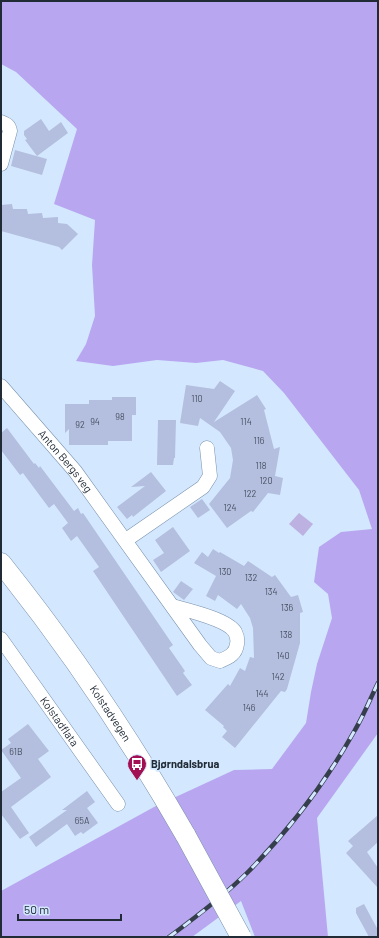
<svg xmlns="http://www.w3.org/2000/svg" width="379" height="938" font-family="Barlow,sans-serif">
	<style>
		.green { fill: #bcb1e1 }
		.forest { fill: #b8a7f0 }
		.building { fill: #b4bedf }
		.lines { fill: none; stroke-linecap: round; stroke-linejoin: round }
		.minor-casing { stroke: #7890aa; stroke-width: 15 }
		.secondary-casing { stroke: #7890aa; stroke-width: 21 }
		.minor { stroke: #fff; stroke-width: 14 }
		.secondary { stroke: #fff; stroke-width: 20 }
		.rail-casing { stroke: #343f4b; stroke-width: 4.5 }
		.rail { stroke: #d3e8ff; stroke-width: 3; stroke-dasharray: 9; stroke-linecap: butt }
		.secondary-bridge-casing { stroke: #7890aa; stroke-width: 21; stroke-linecap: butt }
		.secondary-bridge { stroke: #fff; stroke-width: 20 }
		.labels { text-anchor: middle; stroke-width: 3.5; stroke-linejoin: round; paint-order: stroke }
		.number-label { font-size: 9px; fill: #465060 }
		.street-label { font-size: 11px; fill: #212b36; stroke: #d3e8ff }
		.poi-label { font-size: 11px; font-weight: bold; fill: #212b36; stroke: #d3e8ff; text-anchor: start }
	</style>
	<rect width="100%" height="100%" fill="#d3e8ff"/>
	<path class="green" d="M299,513L313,524L303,536L289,524Z"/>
	<path class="forest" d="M1,1H378V733L317,818L328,937H255L241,901L192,937H1V891L154,807L234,770L272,769L306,723L311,692L317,664L332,618L328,594L314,582L319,547L341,532L372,529L359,490L284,393L263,371L223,360L196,363L157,360L113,366L76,361L86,344L95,316L92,265L95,220L54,204L77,129L16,72L1,64Z"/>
	<path class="building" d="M41,119L49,131L61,122L68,133L37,156L25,140L27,139L24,135V131Z
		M15,150L47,159L42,175L11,166Z
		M12,204L13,209H27L28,214L42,213L43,218L58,217V223L67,224L78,234L62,250L59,247L1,231V205Z
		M220,381L235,391L214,422L257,395L266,409L264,410L274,449L280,447L275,476L283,478L280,495L268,493L253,512L251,511L227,528L209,504L230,478L233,460L231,448L220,432L200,418L198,426L180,423L186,385L214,389Z
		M112,397H136V415H132V441H108V445H69V429L65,433V404H89V400H112Z
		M158,420H176L175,458H174L173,465H157Z
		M7,428L34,464L35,463L39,468L40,466L74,511L78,508L81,514L83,513L173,645L169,648L185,671L183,673L192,685L177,696L93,571L99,567L77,536L71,541L62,528L68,523L54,504L49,508L23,473L20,475L1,450V433Z
		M151,472L166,491L133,517L132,515L127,519L117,507L145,486L131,487Z
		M202,499L210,510L198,518L190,507Z
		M173,527L190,551L161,572L153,560L164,553L155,540Z
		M213,549L219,553L220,552L244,566L248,561L272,577L275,575L291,597L298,595L303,612L300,613V643L287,689L285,692L281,691L235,748L222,737L227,731L223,727L224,726L205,710L228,684L230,686L240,668L245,671L250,657L254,658L253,628L250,618L241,604L237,609L218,595L215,601L206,596L216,576L194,563L202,552L208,557Z
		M181,581L193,589L184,600L173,592Z
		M28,724L49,751L38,759L51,777L11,807L29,833L20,839L1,814V792L21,778L1,750L11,743L8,739Z
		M87,791L95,802L87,808L98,823L83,834L81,832L75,836L67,824L36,847L29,837L67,810H62Z
		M378,815V842L367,852L378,868V888L346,853L353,846L348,841Z
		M364,904L378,930V937H369L356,913V908Z"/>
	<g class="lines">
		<g class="minor-casing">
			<g id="minor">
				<path d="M1,122C6,124 9,125 10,131L1,164"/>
				<path id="s1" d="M1,386L75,471L200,645L211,658L220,661C229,657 236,654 237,644C238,640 237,636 235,632C227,619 186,610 172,606"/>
				<path d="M126,540L203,487L210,476L207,448"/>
				<path id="s2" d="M1,639L118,804"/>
			</g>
		</g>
		<g class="secondary-casing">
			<g id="secondary">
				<path id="s3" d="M1,563C70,649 131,740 186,836"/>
			</g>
		</g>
		<use href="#minor" class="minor"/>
		<use href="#secondary" class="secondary"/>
		<g class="rail-casing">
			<path id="rail" d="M169,937C196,917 224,896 248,872C290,829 326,782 355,730C364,715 370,699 378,683"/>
		</g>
		<use href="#rail" class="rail"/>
		<g class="secondary-bridge-casing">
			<path id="secondary-bridge" d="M186,836L241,937"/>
		</g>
		<use href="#secondary-bridge" class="secondary-bridge"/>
	</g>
	<defs>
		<g id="bus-pin" transform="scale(1)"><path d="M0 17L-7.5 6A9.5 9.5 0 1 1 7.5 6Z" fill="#a21053" stroke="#d3e8ff"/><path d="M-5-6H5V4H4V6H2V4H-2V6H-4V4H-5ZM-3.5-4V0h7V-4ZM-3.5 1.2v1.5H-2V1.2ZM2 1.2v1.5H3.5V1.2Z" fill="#fff"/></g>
	</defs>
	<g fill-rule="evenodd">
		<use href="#bus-pin" x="137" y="764"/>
	</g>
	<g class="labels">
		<g class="number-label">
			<text x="197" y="402">110</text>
			<text x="120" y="420">98</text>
			<text x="95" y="425">94</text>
			<text x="246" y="425">114</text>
			<text x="80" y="428">92</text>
			<text x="259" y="444">116</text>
			<text x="261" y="469">118</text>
			<text x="266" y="484">120</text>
			<text x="250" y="497">122</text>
			<text x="230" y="511">124</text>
			<text x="225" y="575">130</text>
			<text x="251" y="581">132</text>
			<text x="271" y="595">134</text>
			<text x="287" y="611">136</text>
			<text x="286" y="638">138</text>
			<text x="283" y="659">140</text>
			<text x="278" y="680">142</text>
			<text x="262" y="697">144</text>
			<text x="249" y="711">146</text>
			<text x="16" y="755">61B</text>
			<text x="82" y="824">65A</text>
		</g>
		<g class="street-label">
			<text dy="4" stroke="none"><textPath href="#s1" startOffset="99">Anton Bergs veg</textPath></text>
			<text dy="4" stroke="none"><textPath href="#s3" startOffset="186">Kolstadvegen</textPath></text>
			<text dy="4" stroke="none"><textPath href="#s2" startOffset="101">Kolstadflata</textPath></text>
		</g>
		<g class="poi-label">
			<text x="151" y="768">Bjørndalsbrua</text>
		</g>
	</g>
	<rect width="379" height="938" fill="none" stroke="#212b36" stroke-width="4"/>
	<path d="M18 914v6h103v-6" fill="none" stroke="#212b36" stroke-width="2"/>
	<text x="24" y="914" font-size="12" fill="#212b36" stroke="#d3e8ff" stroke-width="3" paint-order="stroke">50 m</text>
</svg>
